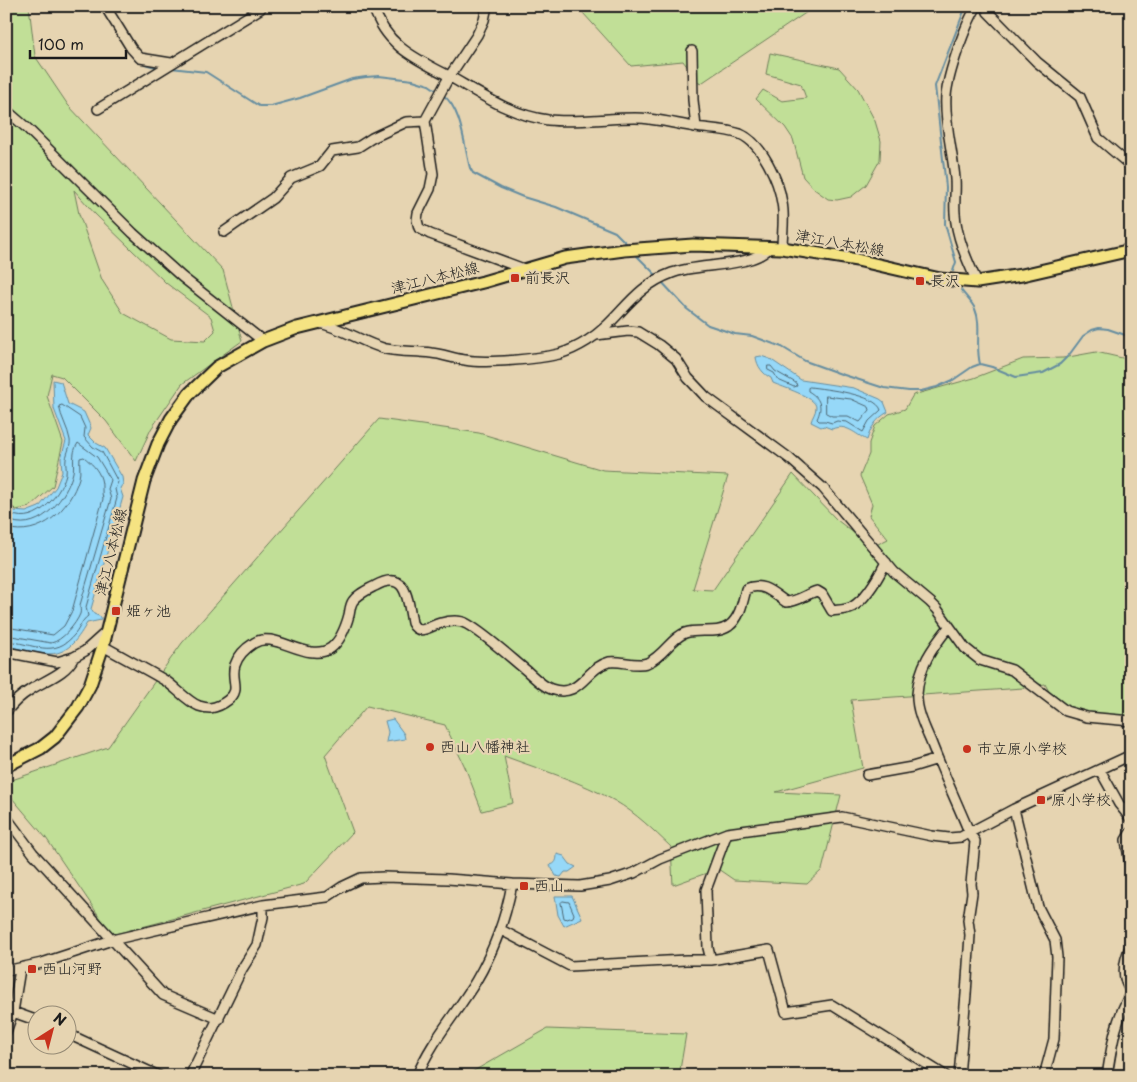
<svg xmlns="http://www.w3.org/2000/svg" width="1137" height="1082" font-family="'Playpen Sans','Klee One',sans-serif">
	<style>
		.green { fill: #c1df97; stroke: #6e7e5a; fill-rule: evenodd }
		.water { fill: #96d8f8; stroke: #658da0 }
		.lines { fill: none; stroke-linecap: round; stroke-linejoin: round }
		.shore { stroke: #4d6774; stroke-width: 1 }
		.stream { stroke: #658da0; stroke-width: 2 }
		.minor-casing { stroke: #1c1c1c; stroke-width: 12 }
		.major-casing { stroke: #1c1c1c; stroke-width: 15 }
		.minor { stroke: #e6d4b1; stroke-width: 9 }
		.major { stroke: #f5e382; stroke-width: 11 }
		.poi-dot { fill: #c8321e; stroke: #e6d4b1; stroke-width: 2 }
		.labels { text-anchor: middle; stroke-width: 4.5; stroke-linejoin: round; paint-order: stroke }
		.street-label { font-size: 15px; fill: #1c1c1c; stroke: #e6d4b1 }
		.poi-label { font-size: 15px; fill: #1c1c1c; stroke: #e6d4b1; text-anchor: start }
	</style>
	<rect width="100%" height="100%" fill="#e6d4b1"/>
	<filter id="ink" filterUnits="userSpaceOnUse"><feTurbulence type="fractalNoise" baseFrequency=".02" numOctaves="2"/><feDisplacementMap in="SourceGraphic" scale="10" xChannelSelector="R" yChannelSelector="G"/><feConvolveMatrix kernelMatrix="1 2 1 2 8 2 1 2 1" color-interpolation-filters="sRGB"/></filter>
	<g filter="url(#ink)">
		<path class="green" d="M6,6H29L35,56L68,105L223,270L242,341L182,384L151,429L136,461L106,421L62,377L52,374L47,396L63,442L53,486L30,507L16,510L6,500ZM74,190L95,214L166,283L211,317L215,331L205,341L171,339L123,313L102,280L79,214Z
			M580,6H813V8L700,84L683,61L631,66L583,13Z
			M770,53L839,68L858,89L875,121L881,141L880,160L866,185L851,197L837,200L828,199L814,189L803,177L793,139L785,127L756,99L763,90L782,101L806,98L801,84L766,74Z
			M1096,352L1131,360V717L1081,715L1055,703L1045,684L1023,688L851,700L863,768L776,792L841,795L822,870L807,884L734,880L718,869L673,885L671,847C653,830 636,813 615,801C580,781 541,770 504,756L513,803L482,811L465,767L445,725L367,706L325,755L353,832L304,884L112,935L46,838L6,791V782L108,747L182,643L379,419L479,433L603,470L728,476L693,589L713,590L793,474L837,520L872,547L888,539L869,516L872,504L860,476L869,454V443L875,426L889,414L905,409L913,395L974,378L1023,359L1063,358Z
			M547,1029L686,1034L679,1076H465Z"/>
		<path class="water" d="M761,356L770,359L801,380L854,388L880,399L884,402L888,412C876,419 871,427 867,440C855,434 846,423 832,429L824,426L821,427L811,422C812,417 816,413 816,407C816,397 782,387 773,383L771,378C763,374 757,366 756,357Z
			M53,380L61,382L68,404L84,412L91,428L88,435L96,443L105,448L122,477L123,484L120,488L123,497L91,609L94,614L101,617V620L87,623C63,666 48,654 6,646V505L14,511L26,512L39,507L56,487L62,472L61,458L66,441L54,409Z
			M393,719L404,734L405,739L386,742L388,732L385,721Z
			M557,854L564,856L570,864L576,867L569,872H565L561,877L556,876L550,865C556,864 557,860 557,854Z
			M555,896H572L582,918L564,926L558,915Z"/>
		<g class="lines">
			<path class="shore" d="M768,366H771L775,371L796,383L797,386L794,387L778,380L774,373L768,370Z
				M810,387C825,389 876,394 881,410L869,421L863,432L847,422L837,421L832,423L825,421H819L817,419C823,406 820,398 808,391V388Z
				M826,396L851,399L869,407L870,410L860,422L848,416H832L826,413Z
				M6,511C32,530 60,497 66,474C67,469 65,464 66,459C67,452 71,446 70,440C68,428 61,418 59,406L62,405L80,417L85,428L84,437L93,447L102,452L118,482L115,489L117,498L86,607L88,616C81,621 80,628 75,634C54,660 33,643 6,641
				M6,519C36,535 64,502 72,476C76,465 70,455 78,443L97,457L111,480L108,489L111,499L80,605C80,608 81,611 80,614C76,624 62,641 51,643L6,635
				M6,528C41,538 70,509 79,478C81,471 79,465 80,458L84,457C91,463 98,469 101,479C103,484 101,492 103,499L72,611L64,626L53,635L6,627
				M563,901L569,902L574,914L573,917L567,919L564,918L561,903Z"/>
			<path class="stream" d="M99,6L105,15
				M117,33C128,53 135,65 159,67
				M171,68L206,72L259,106H271L300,98L352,79L366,77L379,76L413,80L429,85L439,92
				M443,95C462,109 464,146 470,168L473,173L501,188L523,197L556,207L615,232L629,246
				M635,254L658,277
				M953,271L956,262L945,224L946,187L935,86L966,6
				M661,281L687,309L708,325L735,334L752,336L782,347L805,361L841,374L884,388L909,391H921L937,387L953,380L972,367L980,364L992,367L1016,377L1043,373L1060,364L1069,355L1083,336L1092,330L1099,328L1108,329L1131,337
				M961,290C965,296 972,302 975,309C982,325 975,345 980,364"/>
			<g class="minor-casing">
				<path id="minor" d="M105,6L131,48L140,58L171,63
					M373,6C385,44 412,57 445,74C478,92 509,115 548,120C577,123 606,118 635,118C655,118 676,124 695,127C710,129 726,129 740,134C762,143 779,181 782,203C785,217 782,234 782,248
					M487,6L484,20L477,35L449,77L425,121L433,174L430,189L418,213L417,220L419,228L430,234L524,269
					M986,6L988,12L1037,62L1080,97L1098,138L1131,166
					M692,51L693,100L696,127
					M98,109L260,9L262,6
					M6,110L28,129L133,233L182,277L263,341
					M224,232L273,198L291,178L320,166L332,151L358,147L372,138L406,122L425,121
					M977,282C967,260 956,236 955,213C954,202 956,190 955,179C953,152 944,123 946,96C948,74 965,25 977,6
					M319,323C343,328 363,343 386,349C401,352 416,351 431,353C443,354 454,359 465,360C486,364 538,359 559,354C569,351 579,346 587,341C620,321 631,288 672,273C698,263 752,268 769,248
					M596,335L628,331L638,332L659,345L676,359L688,378L706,397L789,458L823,488L894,572L930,602L937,609L965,648L980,660L1012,670L1066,711L1087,717L1131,721
					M949,627C932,648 919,666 917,694C916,710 925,728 931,742C943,773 957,803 970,834L975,841L971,884L972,893L968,920L970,935L966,994L959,1076
					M103,646C124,658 146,669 166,681C176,688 188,702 199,706C202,707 208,708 210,708C217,707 223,704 228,700C242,690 230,679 235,665C238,656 246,648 254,643C274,629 307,664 331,648C340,641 346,626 349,615C350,611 350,605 353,601C358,594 367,590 375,586C407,568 408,601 412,623C419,637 431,625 441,623C449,621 460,620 467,624C485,634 510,657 527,671C534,677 542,686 551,689C581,699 585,668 609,662C622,660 634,667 647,663C663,657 671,638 685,633C699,628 716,635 729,626C740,618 743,601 746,589C762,581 773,593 786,602C798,602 806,594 817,591L822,594L832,611C838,610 846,610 852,607C866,599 879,576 886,562
					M6,652L57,662L74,657L85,651L106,632
					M6,712C13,703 20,696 30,690C45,680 66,674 74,657
					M1100,770L1119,804L1131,819
					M867,775L912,767L938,759
					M1014,809L1038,907L1055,940L1057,957L1054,1039L1044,1076
					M6,817L33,853L163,995L219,1019
					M1131,832L1126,840L1131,871
					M503,931L570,966L686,960H711L769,950L786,1012L832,1005L946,1076
					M1131,945C1124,960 1120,977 1131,991
					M711,960L708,948L706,890L727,833
					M6,971L42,963L112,940L263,905L327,897L342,887L361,878L384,877L448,879L512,884L580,886L610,881L634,873L660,859L727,833L842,817L932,836L949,838L961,837L1014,809L1131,755
					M13,1012L38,1021
					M6,1032L13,1012L20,969
					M68,1034L159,1076
					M190,1076L242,969L257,945L263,917V905
					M417,1076C431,1041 457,1013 476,981C493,952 506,917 512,884
					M1107,1076C1112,1045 1115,1020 1131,993"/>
			</g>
			<g class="major-casing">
				<path id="major" d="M6,766L41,748L55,737L78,707L90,685L103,646L144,481L158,444L171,419L190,393L217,367L263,341L297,328L483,282L565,258L624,250L693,245L782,248L857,260L940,279L977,282L1022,275L1131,250"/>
			</g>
			<use href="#minor" class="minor"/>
			<use href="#major" class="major"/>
		</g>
	</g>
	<g class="poi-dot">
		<rect x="510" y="273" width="10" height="10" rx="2.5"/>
		<rect x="915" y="276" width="10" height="10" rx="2.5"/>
		<rect x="111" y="606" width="10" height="10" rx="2.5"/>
		<circle cx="430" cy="747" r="5"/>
		<circle cx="967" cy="749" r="5"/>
		<rect x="1036" y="795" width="10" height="10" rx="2.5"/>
		<rect x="519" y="881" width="10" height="10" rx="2.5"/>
		<rect x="27" y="964" width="10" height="10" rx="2.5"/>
	</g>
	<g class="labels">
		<g class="street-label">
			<text transform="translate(840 243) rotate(10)" y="5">津江八本松線</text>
			<text transform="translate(435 278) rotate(-14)" y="5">津江八本松線</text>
			<text transform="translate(111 552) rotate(-76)" y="5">津江八本松線</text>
		</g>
		<g class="poi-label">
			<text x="525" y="283">前長沢</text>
			<text x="930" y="286">長沢</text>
			<text x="126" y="616">姫ヶ池</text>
			<text x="440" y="752">西山八幡神社</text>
			<text x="977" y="754">市立原小学校</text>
			<text x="1051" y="805">原小学校</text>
			<text x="534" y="891">西山</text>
			<text x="42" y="974">西山河野</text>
		</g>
	</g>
	<rect width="1137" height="1082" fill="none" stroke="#e6d4b1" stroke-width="25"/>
	<rect x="12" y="12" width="1112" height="1057" fill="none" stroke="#1c1c1c" stroke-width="2" filter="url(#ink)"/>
	<g transform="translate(52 1030) rotate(36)"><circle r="24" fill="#e6d4b1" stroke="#958a75"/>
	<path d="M0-4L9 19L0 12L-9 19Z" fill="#c8321e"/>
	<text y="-8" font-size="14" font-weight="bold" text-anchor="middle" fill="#1c1c1c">N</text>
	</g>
	<path d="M30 50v8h96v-8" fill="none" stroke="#1c1c1c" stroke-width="2.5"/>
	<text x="38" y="50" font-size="15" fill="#1c1c1c" stroke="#e6d4b1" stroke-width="4" paint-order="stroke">100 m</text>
</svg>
